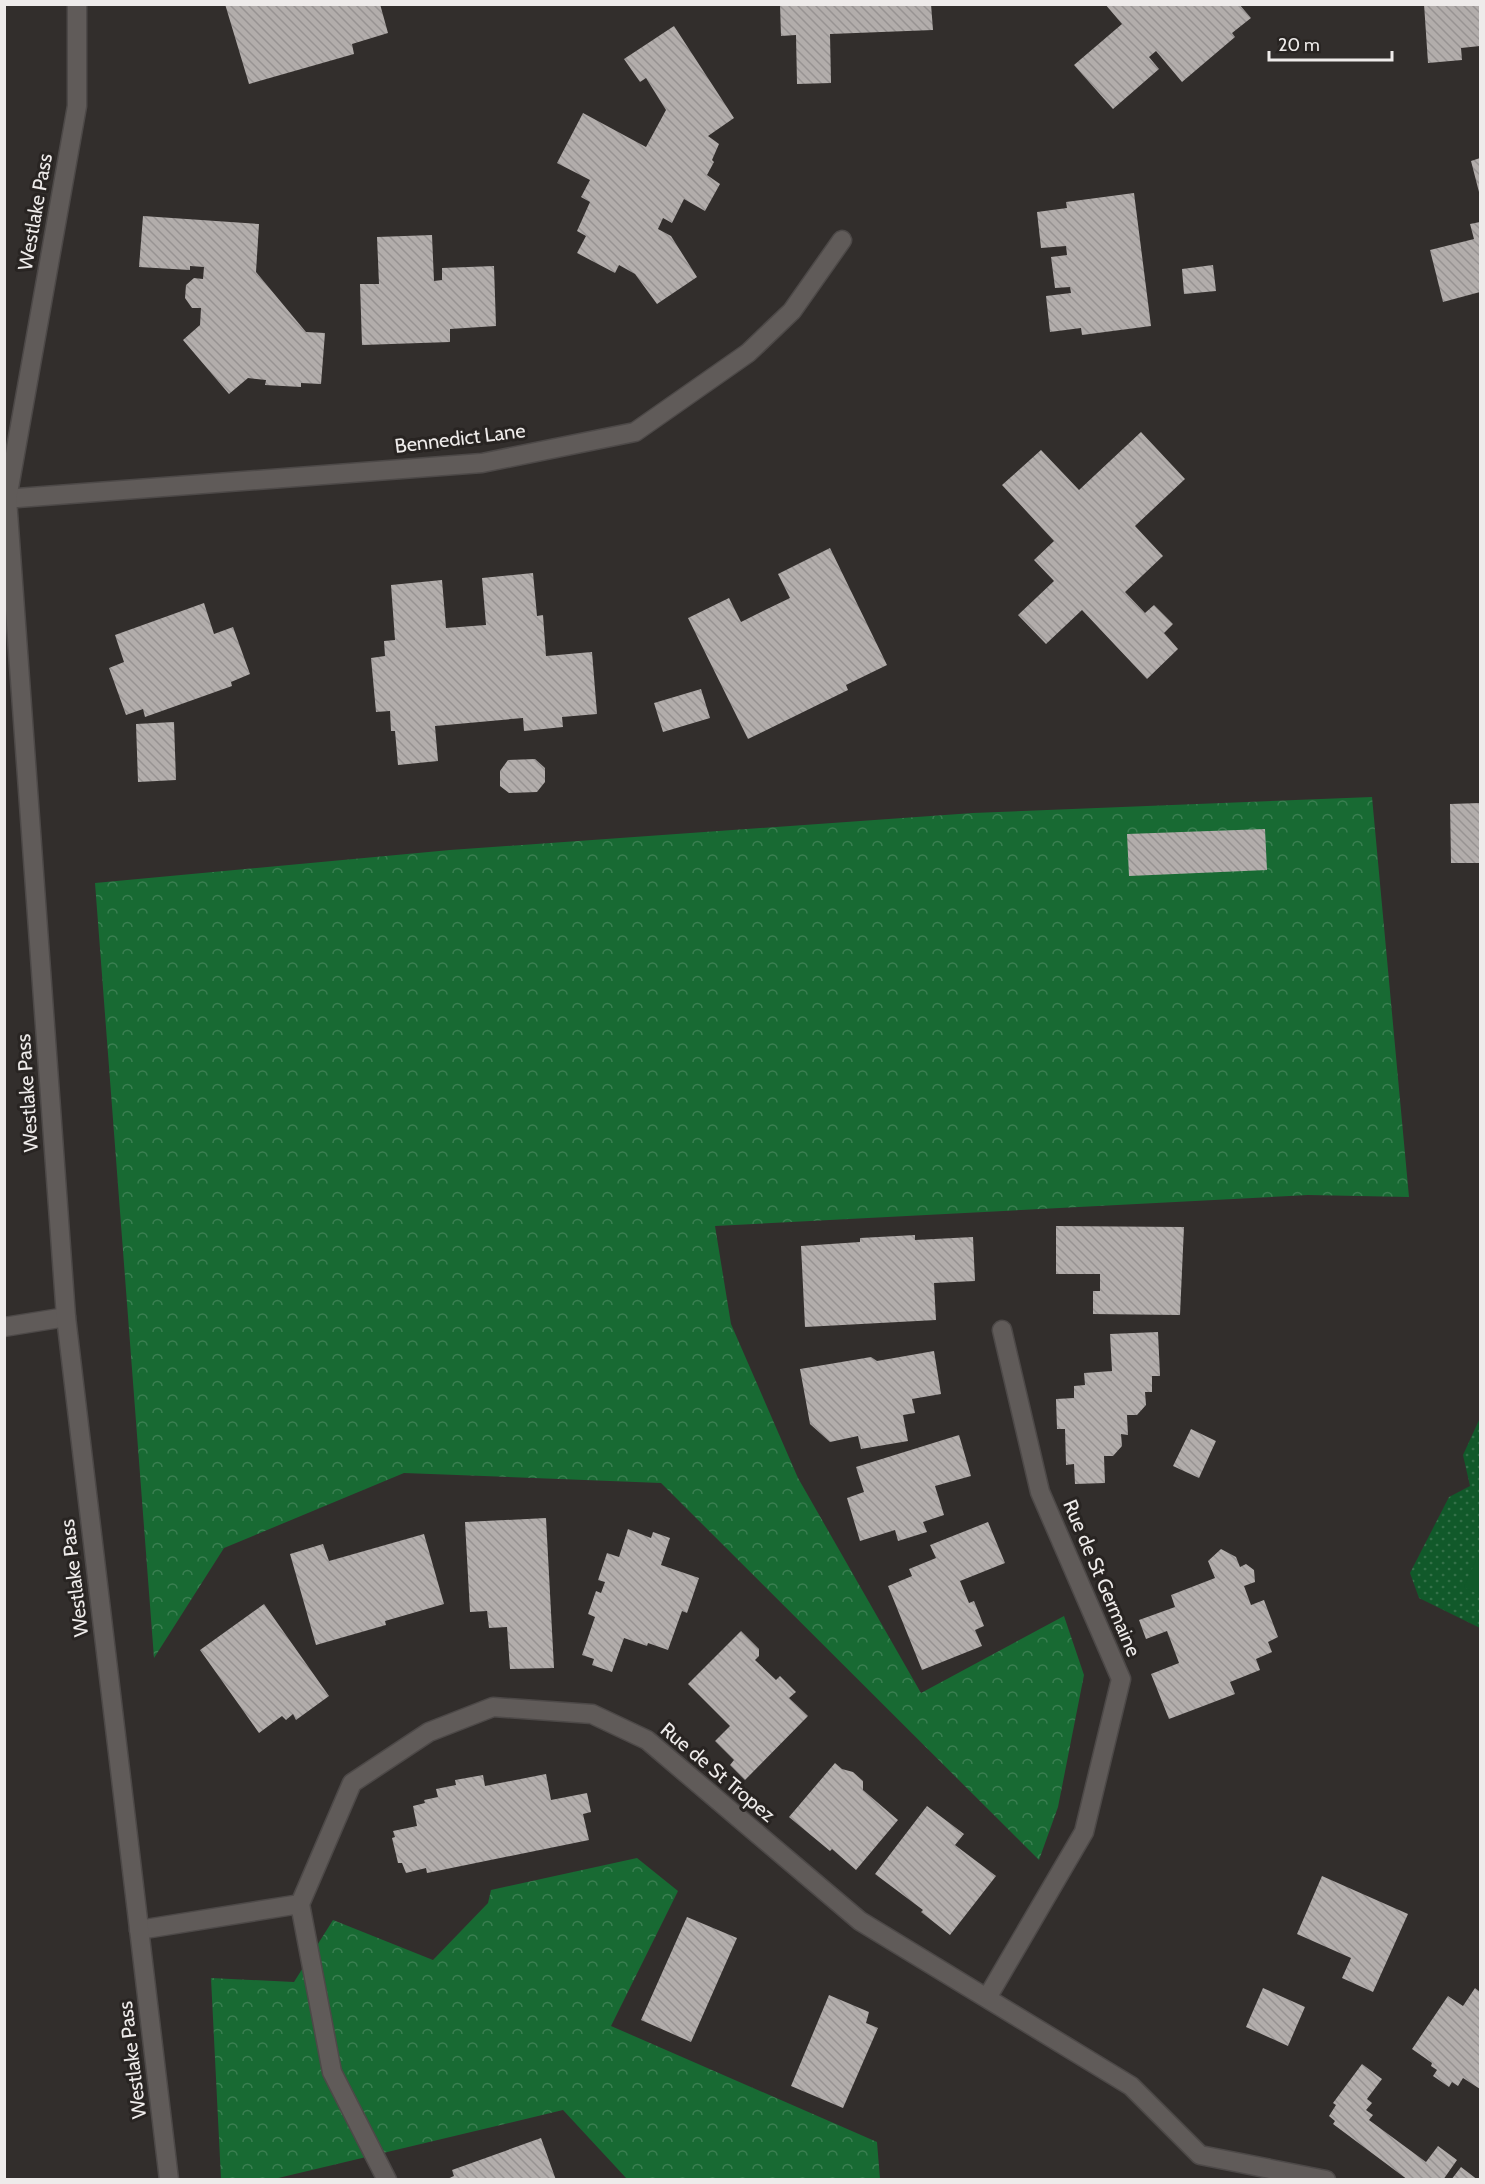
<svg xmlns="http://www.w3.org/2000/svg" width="1485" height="2184" font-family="Cabin,sans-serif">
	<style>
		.forest { fill: url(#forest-crowns) }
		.park { fill: url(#park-dots) }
		.garden { fill: #11592a }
		.building { fill: url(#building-back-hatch) }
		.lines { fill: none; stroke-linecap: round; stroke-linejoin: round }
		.minor-casing { stroke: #4d4948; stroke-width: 21 }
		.tertiary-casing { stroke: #4d4948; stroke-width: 21 }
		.minor { stroke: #605b59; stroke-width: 18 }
		.tertiary { stroke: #605b59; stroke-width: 18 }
		.labels { text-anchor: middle; stroke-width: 6; stroke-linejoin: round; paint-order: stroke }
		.street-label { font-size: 20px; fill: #eeebea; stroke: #282422 }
	</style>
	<defs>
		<pattern id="forest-crowns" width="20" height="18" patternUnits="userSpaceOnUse" patternTransform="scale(1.5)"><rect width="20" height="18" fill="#186a33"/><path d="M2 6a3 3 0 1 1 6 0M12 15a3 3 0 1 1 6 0" fill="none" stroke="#3a7f51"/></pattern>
		<pattern id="park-dots" width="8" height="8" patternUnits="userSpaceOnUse" patternTransform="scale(1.5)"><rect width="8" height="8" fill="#11592a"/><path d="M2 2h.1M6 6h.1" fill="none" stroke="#347149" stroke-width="1.8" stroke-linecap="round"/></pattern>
		<pattern id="building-back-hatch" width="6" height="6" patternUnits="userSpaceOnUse" patternTransform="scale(1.5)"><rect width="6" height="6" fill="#b2adab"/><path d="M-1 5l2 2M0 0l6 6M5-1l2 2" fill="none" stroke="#979392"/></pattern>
	</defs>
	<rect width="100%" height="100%" fill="#322e2c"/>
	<path class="forest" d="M1372,797L1409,1197L1308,1195L715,1226L731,1324L798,1478L921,1693L1064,1616L1084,1675L1058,1807L1039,1860L661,1483L404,1473L224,1548L154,1658L95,883L450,850L973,813Z
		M637,1858L678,1891L611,2026L877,2142L880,2179H627L563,2110L274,2179H221L211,1978L294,1982L333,1920L433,1960L488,1903L491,1890Z"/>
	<path class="park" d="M1480,1418V1628L1419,1598L1410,1573L1449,1497L1470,1486L1463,1455Z"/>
	<path class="garden" d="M1480,1551V1595L1464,1587Z"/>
	<path class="building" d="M225,4H380L388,33L352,44L354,54L249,84Z
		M780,4H931L933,30L830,34L831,83L797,84L796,35L781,36Z
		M1105,4H1239L1251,18L1232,33L1235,37L1182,82L1156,51L1149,57L1159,69L1113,109L1074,65L1122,24Z
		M1424,4H1480V46L1461,48L1462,60L1428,63Z
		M674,26L734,118L708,136L719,144L712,160L714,162L707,175L720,184L705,211L684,199L672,223L663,218L658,229L671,236L697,277L657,304L635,274L619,265L615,273L577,253L586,236L577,231L590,202L581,197L590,180L557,163L583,113L646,147L666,110L646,78L640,82L624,59Z
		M1480,158V196L1471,161Z
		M1134,193L1151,326L1082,335L1081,328L1050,332L1046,296L1071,293L1070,287L1055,288L1051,257L1067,255L1066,246L1041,248L1037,212L1067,208L1066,202Z
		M143,216L259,224L256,272L306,332L325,333L321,384L301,383V387L265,385L266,380L248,378L229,394L183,340L200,325L201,308H192L185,298L186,285L194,278L203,279L204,267L190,266V270L139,267Z
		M1480,222V292L1443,302L1430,250L1474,239L1470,224Z
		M432,235L434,281L442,280V268L494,266L496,326L450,329V342L362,345L360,284H379L377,237Z
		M1213,265L1216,291L1184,294L1182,269Z
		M1141,432L1185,479L1135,526L1163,556L1125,592L1145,613L1154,605L1173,624L1164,633L1178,649L1147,679L1082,610L1046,644L1018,615L1054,581L1034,560L1054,541L1002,485L1041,450L1079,490Z
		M830,548L887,665L846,685L848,690L748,739L688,618L729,598L741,622L765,610L790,598L778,574Z
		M533,573L537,616L543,615L546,656L592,652L597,714L562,717L563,727L524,731L523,718L435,726L438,761L398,765L395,731H391L390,711L376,712L371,658L385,656L384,641L395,640L391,585L442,580L446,628L486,625L482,578Z
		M204,603L214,634L233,627L250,674L231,682L232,686L145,717L143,709L126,715L109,668L124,662L115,635Z
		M701,689L710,718L663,732L654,703Z
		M174,722L176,780L138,782L136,724Z
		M535,759L545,768V782L537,792L509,793L500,786V771L508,760Z
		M1480,803V863H1451L1450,804Z
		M1265,829L1267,870L1129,876L1127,834Z
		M1056,1226L1184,1227L1180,1315L1093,1314V1291H1100V1274H1056Z
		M915,1235V1240L973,1237L975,1281L934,1283L936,1320L805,1327L801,1246L860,1242V1238Z
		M1158,1332L1160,1376H1152V1392H1145L1146,1405L1137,1415H1127L1128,1435L1121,1434L1122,1446L1113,1456H1104L1105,1483L1075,1484L1074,1464L1066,1465L1065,1429H1057L1056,1399L1074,1398V1386L1085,1385L1084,1373L1112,1371L1110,1334Z
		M934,1351L941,1394L912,1399L915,1413L903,1415L908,1441L861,1449L858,1436L830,1442L810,1424L800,1369L871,1357L877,1361Z
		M1191,1429L1216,1441L1199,1478L1173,1466Z
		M959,1435L971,1476L935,1486L944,1515L923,1522L927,1532L898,1541L895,1530L860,1541L847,1498L864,1492L856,1467Z
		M546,1518L554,1668L510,1669L507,1627L489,1628L487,1611L470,1612L465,1522Z
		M988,1522L1005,1563L960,1581L969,1603L974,1601L984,1626L975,1630L982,1646L922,1670L888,1586L912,1576L909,1569L936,1558L930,1545Z
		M628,1529L651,1538L653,1532L670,1538L661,1565L699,1578L687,1613L682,1611L668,1650L648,1643L647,1646L624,1638L612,1672L592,1665L594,1659L582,1655L595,1617L588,1614L596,1591L601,1593L605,1582L598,1580L607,1553L619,1557Z
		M424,1534L444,1604L385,1621L386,1625L316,1645L290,1554L323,1544L329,1561Z
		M1221,1549L1236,1557L1240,1567L1246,1564L1254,1570L1255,1582L1244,1586L1251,1605L1264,1600L1278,1637L1268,1642L1272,1652L1256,1659L1260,1670L1230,1682L1235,1694L1169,1719L1151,1674L1179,1663L1167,1631L1146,1639L1139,1620L1175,1607L1171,1595L1215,1578L1208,1561Z
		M264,1604L329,1696L296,1720L293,1714L286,1720L282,1716L259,1733L200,1650Z
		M741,1631L759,1649V1656L755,1660L776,1680L780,1676L796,1692L789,1698L808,1716L745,1780L730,1765L734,1760L715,1741L730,1726L688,1684Z
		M835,1763L842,1769L853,1772L863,1781V1790L898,1820L856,1870L832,1849L830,1851L789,1817Z
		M546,1774L551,1800L587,1793L591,1812L583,1814L589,1840L427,1873L426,1868L406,1873L402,1863H398L392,1838L395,1837L393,1831L417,1826L413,1806L425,1803L424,1800L438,1797L436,1789L456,1785L455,1780L483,1775L485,1786Z
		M927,1806L964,1834L955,1845L996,1876L950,1935L921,1912L923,1910L875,1874Z
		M1322,1876L1408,1914L1373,1992L1342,1978L1351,1958L1297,1934Z
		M687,1917L737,1938L691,2042L641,2020Z
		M1263,1988L1305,2007L1288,2046L1246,2027Z
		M1475,1988L1480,1992V2089L1463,2078L1458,2086L1452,2082L1449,2087L1433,2076L1437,2070L1431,2066L1432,2063L1412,2049L1448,1996L1463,2006Z
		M829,1995L869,2012L866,2023L878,2028L843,2108L791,2086Z
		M1362,2064L1382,2079L1367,2099L1372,2103L1366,2110L1373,2115L1369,2120L1426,2162L1438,2146L1457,2160L1443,2180H1408L1333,2124L1335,2121L1329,2116L1336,2105L1333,2103Z
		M541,2138L556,2180H445L454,2176L452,2170Z
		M1461,2167L1478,2180H1451Z"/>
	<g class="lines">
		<g class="minor-casing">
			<path id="minor" d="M4,499L482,463L635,432L748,353L792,311L842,240
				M4,1327L66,1317
				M139,1930L300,1904
				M987,1998L1084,1832L1121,1679L1040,1492L1002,1330
				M387,2180L332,2072L300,1904L352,1783L429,1732L493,1707L592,1714L647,1740L860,1921L1131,2086L1200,2155L1326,2180"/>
		</g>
		<g class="tertiary-casing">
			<path id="tertiary" d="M77,4V106L7,499L66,1317L169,2180"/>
		</g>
		<use href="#minor" class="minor"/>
		<use href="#tertiary" class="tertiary"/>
	</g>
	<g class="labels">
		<g class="street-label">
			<text transform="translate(35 212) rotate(-80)" y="7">Westlake Pass</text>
			<text transform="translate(460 438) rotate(-7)" y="7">Bennedict Lane</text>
			<text transform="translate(27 1093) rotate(-94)" y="7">Westlake Pass</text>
			<text transform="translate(74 1578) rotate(-97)" y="7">Westlake Pass</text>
			<text transform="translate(1102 1578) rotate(67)" y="7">Rue de St Germaine</text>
			<text transform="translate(718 1772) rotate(40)" y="7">Rue de St Tropez</text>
			<text transform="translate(132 2060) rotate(-97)" y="7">Westlake Pass</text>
		</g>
	</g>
	<rect width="1485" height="2184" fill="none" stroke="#eeebea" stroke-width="12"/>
	<path d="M1269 51v9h123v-9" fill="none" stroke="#eeebea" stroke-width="3"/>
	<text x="1278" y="51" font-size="18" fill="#eeebea" stroke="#282422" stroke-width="4.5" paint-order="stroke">20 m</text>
</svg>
